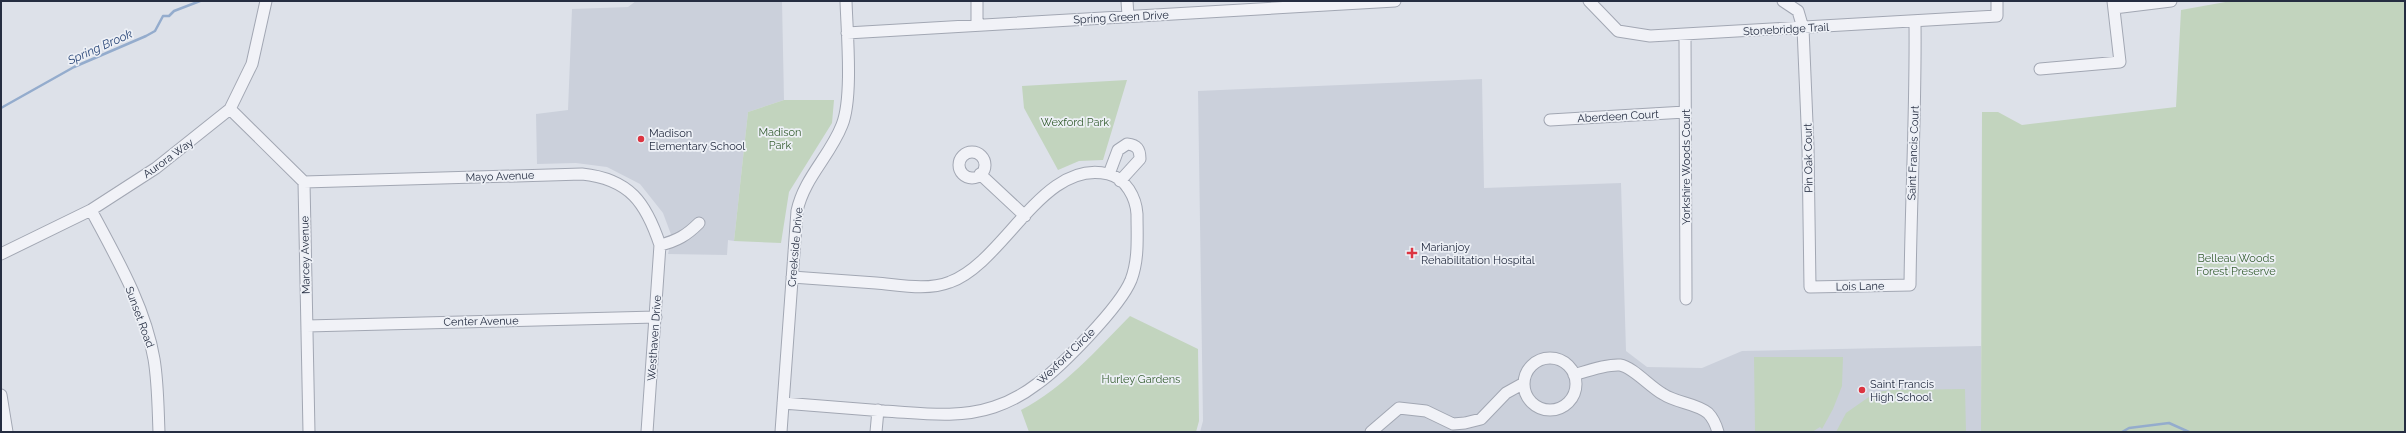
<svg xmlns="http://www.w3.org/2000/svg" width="2406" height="433" font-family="Raleway,sans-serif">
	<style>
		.built { fill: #cbd0db }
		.green { fill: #c2d4be }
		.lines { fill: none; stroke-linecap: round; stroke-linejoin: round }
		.stream { stroke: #94accd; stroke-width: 2.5 }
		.street-casing { stroke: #a2a7b3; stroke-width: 13 }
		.street { stroke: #f1f2f7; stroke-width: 11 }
		.poi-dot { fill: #dc3441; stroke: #edf0f6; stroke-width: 1.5 }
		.labels { text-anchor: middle; stroke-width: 3.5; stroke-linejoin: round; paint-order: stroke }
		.street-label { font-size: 11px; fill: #252d41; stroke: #edf0f6 }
		.park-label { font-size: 11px; fill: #365e31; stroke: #edf0f6 }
		.poi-label { font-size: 11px; fill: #252d41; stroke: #edf0f6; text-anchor: start }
		.water-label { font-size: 12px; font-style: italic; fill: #2b4879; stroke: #edf0f6 }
	</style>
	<rect width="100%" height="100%" fill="#dde1e9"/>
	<path class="built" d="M636,1H782L784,100L748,112L734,241L728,240L727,255L668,254L672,237L663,213L640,184L607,167L576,163L537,164L536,114L568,110L572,9L628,7Z
		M1482,79L1484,188L1621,183L1626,351L1647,367L1702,368L1742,351L1981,346V432H1200L1203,421L1198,91Z"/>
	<path class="green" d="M2231,1H2405V432H1981L1982,112H1998L2022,125L2176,107L2181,10Z
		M1127,80L1103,160L1079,161L1058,170L1024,108L1022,86Z
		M784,100H834L832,123L789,192L781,243L734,241L748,112Z
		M1130,316L1198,349L1199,421L1196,432H1029L1021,410C1064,388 1096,350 1130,316Z
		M1754,357H1843L1842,386L1833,409L1822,429L1820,427L1812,432H1755Z
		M1965,389L1966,432H1836L1846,413L1876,392L1893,390Z"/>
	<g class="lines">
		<path class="stream" d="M1,108L74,67L146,36L155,31L163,16H169L174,11L200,1
			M2122,432L2129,428L2169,423L2189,432"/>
		<g class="street-casing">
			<path id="street" d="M977,1V25
				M1127,1L1128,16
				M1589,1L1618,31L1650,36L1997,16V1
				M1783,1L1798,11L1803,28L1808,147L1810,287L1910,285C1911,197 1916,110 1915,22
				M2114,8L2171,1
				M847,33L1395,1
				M1685,35L1686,299
				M2040,69L2120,62L2113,1
				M230,109L304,182L309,432
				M1550,120L1685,112
				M959 165a13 13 0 1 1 26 0a13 13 0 1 1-26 0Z
				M980,174L1025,216
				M1109,174L1118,150L1127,144C1137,145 1140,149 1140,159L1120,181
				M304,182L582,174C630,179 646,203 660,245L647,432
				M91,210C116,257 145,306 154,359C158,383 158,408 159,432
				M660,245C677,241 687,235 699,223
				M1,254L91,210L156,168L230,109L252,64L266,1
				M307,326L656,317
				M1524 384a26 26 0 1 1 52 0a26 26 0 1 1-52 0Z
				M1574,375C1587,371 1606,364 1620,365C1633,367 1650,387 1663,394C1676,403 1696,403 1708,413C1713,418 1716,425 1718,432
				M1,395L7,432
				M783,403C817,406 850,408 884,411C921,413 958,419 994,407C1009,402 1024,394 1037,384C1061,367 1120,307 1131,280C1139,259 1137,237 1137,214C1136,198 1126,178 1108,174C1043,158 1005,262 950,282C927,291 900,285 876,283C848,281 820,279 792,277
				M781,432L797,211C804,178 830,156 842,125C853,98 847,33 846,1
				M876,432L878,410
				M1371,432L1399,408L1426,411L1453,424L1465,423L1481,419L1506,393L1524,383"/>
		</g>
		<use href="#street" class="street"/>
	</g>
	<g class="poi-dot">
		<circle cx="641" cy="139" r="4"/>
		<path d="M1410 247h4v4h4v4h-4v4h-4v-4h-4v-4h4z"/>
		<circle cx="1862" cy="390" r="4"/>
	</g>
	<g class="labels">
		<g class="street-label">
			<text transform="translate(1121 17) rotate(-3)" y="4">Spring Green Drive</text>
			<text transform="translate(1786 29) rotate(-3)" y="4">Stonebridge Trail</text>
			<text transform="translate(1618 116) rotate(-3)" y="4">Aberdeen Court</text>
			<text transform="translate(1913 153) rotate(-88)" y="4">Saint Francis Court</text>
			<text transform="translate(168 158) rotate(-36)" y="4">Aurora Way</text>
			<text transform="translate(1808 158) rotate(-91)" y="4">Pin Oak Court</text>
			<text transform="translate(1686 167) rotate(-90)" y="4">Yorkshire Woods Court</text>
			<text transform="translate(500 176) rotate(-2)" y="4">Mayo Avenue</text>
			<text transform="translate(795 247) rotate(-85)" y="4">Creekside Drive</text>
			<text transform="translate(305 255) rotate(-91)" y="4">Marcey Avenue</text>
			<text transform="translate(1860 286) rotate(-1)" y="4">Lois Lane</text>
			<text transform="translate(140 317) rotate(70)" y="4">Sunset Road</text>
			<text transform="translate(481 321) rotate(-1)" y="4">Center Avenue</text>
			<text transform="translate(654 338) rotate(-86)" y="4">Westhaven Drive</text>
			<text transform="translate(1066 356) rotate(-44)" y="4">Wexford Circle</text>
		</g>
		<g class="park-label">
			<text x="1075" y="126">Wexford Park</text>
			<text x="780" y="136">Madison<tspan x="780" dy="13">Park</tspan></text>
			<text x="2236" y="262">Belleau Woods<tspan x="2236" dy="13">Forest Preserve</tspan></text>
			<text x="1141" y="383">Hurley Gardens</text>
		</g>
		<g class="poi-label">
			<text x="649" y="137">Madison<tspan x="649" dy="13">Elementary School</tspan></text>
			<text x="1421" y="251">Marianjoy<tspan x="1421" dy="13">Rehabilitation Hospital</tspan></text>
			<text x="1870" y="388">Saint Francis<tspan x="1870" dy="13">High School</tspan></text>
		</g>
		<g class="water-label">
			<text transform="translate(100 47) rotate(-24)" y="4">Spring Brook</text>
		</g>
	</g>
	<rect width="2406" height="433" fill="none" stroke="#252d41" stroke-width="4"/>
</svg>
